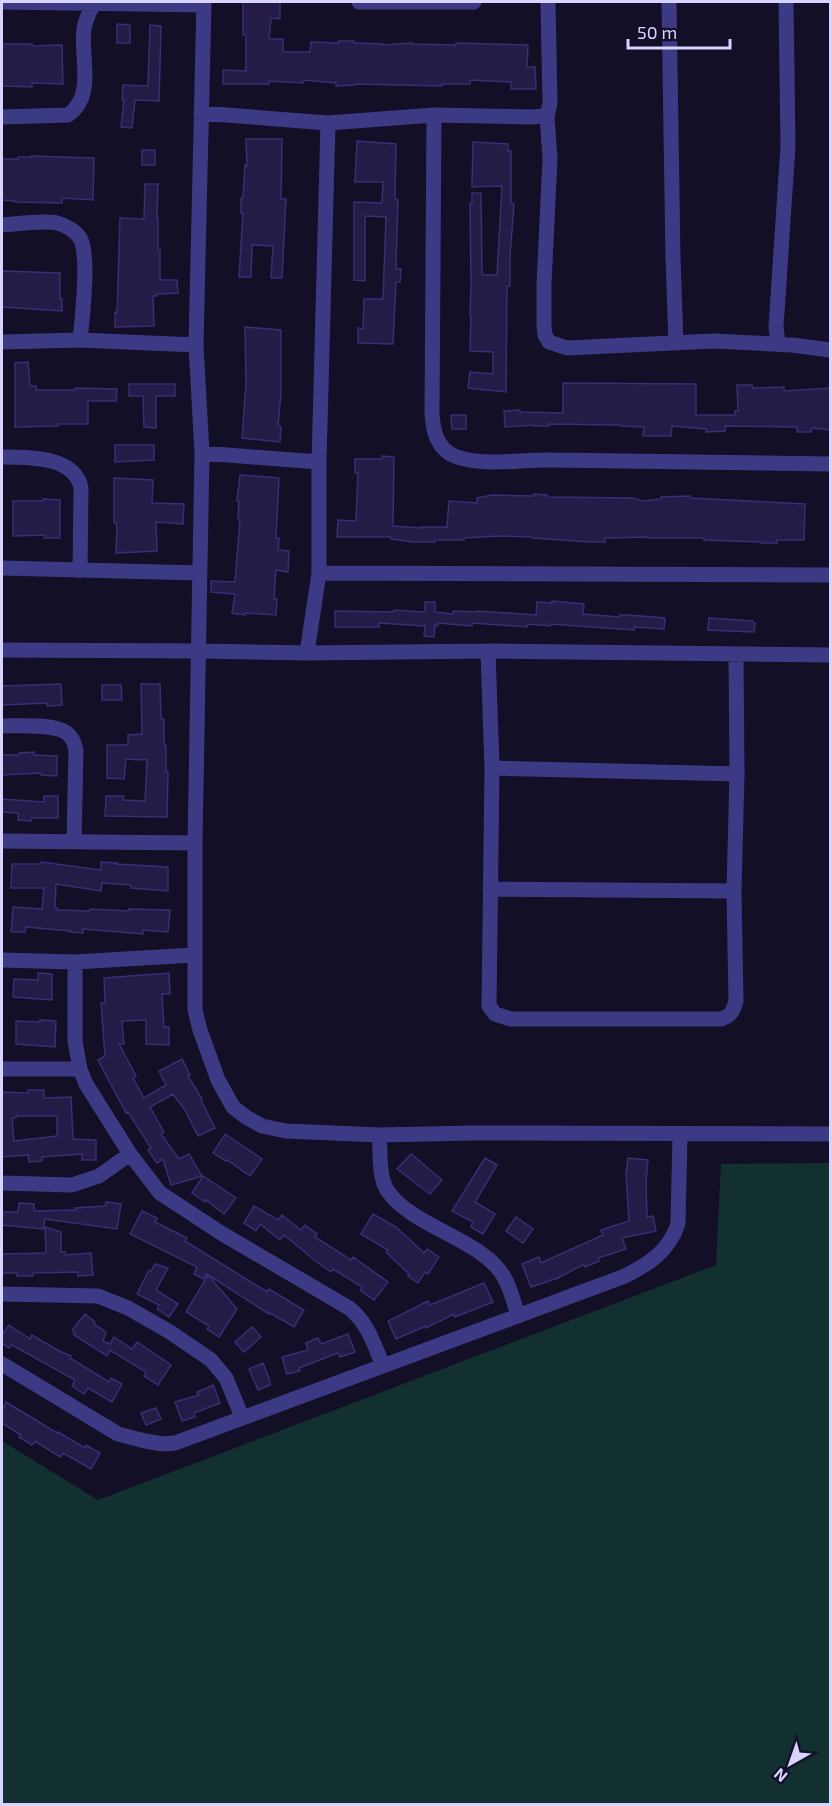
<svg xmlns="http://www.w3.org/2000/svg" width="832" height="1806" font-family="'Exo 2',sans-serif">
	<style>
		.green { fill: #12302f }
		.building { fill: #241b47; stroke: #3b2d73; stroke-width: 1.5; fill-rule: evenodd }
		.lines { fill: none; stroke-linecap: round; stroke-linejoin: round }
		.minor { stroke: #3d3a85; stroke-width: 15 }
	</style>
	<rect width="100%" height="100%" fill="#130f26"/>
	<path class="green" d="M830,1163V1804H2V1441L98,1500L716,1265L721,1164Z"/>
	<path class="building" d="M243,2H280V19L271,18L269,39H283V52H310L311,42L339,43V41H354V43L383,44V45L412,43V44L456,45V43L528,45L527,67H535L536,89H511V82L470,80V84H442V86L354,84V85L336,86V83L303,80V83L269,81V84H223V70L246,71V35H243Z
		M117,24L130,25V43H117Z
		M150,25L161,26L159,101L135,100L132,128L121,127L124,100H122L123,85L148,86Z
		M2,44H32V46L62,45L63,84L32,83V87L2,86Z
		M246,139H282L281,199H286L282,278H271L273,246L252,245L251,277H239L243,213H241V198H243L245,165L247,166Z
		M357,141L396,144L395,199L398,200L396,265V269H401L400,282H396L393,344L358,343V328L363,329L364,299H383L386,217L365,216V281L354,280V202L382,203L383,182H355Z
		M473,142L508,144V151H511V203L514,204L510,256V286H507L506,392L468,388L470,372L493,374V352L470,351L471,317H470L471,285L470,203H472V193H481L482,275H497L502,186L472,187Z
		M142,150H155V165H142Z
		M31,156L94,158L93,200L62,198V203L15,202V201L2,200V159H18V157H31Z
		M145,184H158L157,218H158V250H160V280H177L178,293L157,294V296H153L154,326L115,327V312L117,313L120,218L144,219Z
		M2,271L60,273V299H62V311L2,307Z
		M245,327L281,330V393L278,426L281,427L280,442L242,438L246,384Z
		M28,362L30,386H36V390H75V388L117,389L116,401H88V424H58V426L15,427V363Z
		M563,383L696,384V415H735V411H738L737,385H752L753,388L784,387V391L831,388V430L812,428L811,432H797V427L725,426V431L706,432V429L672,426L671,436H643L644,427L621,426V425L549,424V426H534V425L505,427L504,411L520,410V412L563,413Z
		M129,384H175V396H156V428L144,427L143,396H129Z
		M451,415H466V429H452Z
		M115,445H154V460L115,462Z
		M382,456L394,457L393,526L421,528V527H447L449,501L477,503V498L492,495L534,496V494L547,495V497L633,498L643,501L661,499V497L690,496V498L805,504L804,540H777V543H761V542L704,540V538H648V537L605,538V542H590L532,538V537L499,536L464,538V540H435V542H414L391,539V537H337L338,520L356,521L358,473H355V459H382Z
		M240,475L279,478L276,538H279L278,550L289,551L288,572L276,570L274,599H277L276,615L245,613V615L232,613L235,594L211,592V581L235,582L240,519H238L239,501H237Z
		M114,478L153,480L152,503L184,504L183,524L156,522L157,551L116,553L117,523H114Z
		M43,499L60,500V538H44V535L13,536V501H43Z
		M552,601L584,604L583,614L620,617V615H628L665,618L664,629L634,627V630L550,624V626L527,624V627L472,623V626L438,623V626L435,625L434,637L424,636L425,626L379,623V627H335V611L393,612L394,610L423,612L425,611V602H435V612L453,614V611L478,612V611L536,615L537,602L552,603Z
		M709,618L752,621L755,623L754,632L708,630Z
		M61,684L62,705L47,706V703L2,705V686Z
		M141,684H160L161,719H164V744L166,745V772H168L167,817L105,816L106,796H124L123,800L145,801L147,760L126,759L124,779L107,778V745H128V735L142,734Z
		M102,685H121L122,700H102Z
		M34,752V755L57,756V776L41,775V773L2,775V755H19V753Z
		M44,796H58V818H31V821L18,820V813L2,812V799L44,802Z
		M41,862L101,870V862L117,863L116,864L168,867V891L131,888V885L102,883L101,891L56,884L55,908H57V910L90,911V909L129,911V909L170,910L168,932L143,930V934L83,929V933L70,932V931L26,927L25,932H11L13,907L42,909L44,888H11L12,864H41Z
		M38,973L52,974V1000L13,997L14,979L38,980Z
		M169,973L170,994H162L164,1027H169V1045L146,1044V1020L122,1021L124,1044H119L136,1076L133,1078L144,1098L166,1085L159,1071L182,1059L190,1075L188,1076L202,1099L201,1100L215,1128L198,1136L185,1110L173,1094L150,1107L164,1132L161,1134L179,1159L189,1154L202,1176L171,1185L163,1159L157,1163L148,1150L151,1148L128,1112L126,1113L98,1060L105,1056L101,1003H105L104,978Z
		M40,1020L56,1021L55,1047L16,1044V1021L40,1022Z
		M28,1090H44V1098L71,1097L73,1139L96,1140V1160H82V1154L42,1157V1161L29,1162L28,1155L2,1157V1092L28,1093ZM16,1116H57V1136L14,1141L12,1118H16Z
		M225,1134L262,1159L250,1176L227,1160L226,1161L213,1153Z
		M411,1154L442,1180L430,1194L397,1169Z
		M485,1158L497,1165L475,1202L495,1214L483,1234L471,1227L473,1222L452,1211Z
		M628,1158L648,1160L646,1181L647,1217L653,1216L656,1231L622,1238L626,1249L598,1258L599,1261L585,1267L584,1264L558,1278L531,1287L522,1264L539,1257L541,1263L603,1235L601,1230L629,1221L626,1174Z
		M203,1176L236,1198L224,1214L206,1200L205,1202L192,1193Z
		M106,1202L121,1204L117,1229L45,1219L43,1229L2,1225V1212H18L19,1203L34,1204V1211L76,1210L75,1208L105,1206Z
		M254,1206L278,1220L282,1215L301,1230L305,1225L317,1234L315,1237L351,1260L353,1257L388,1282L374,1300L360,1290L362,1287L333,1269L331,1272L318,1263L284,1235L280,1240L260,1224L256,1231L244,1223Z
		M142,1211L157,1218L155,1222L187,1238L185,1241L267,1292L269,1289L304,1310L294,1327L270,1313L269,1314L207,1274L203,1279L194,1274L197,1267L130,1234Z
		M373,1214L396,1227L424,1253L427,1249L439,1257L428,1274L425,1272L418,1283L408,1276L409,1274L386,1252L388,1250L361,1234Z
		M516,1217L533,1229L523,1243L506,1231Z
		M45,1227L61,1232V1252H65V1255L91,1253L93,1275L78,1276V1272L33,1273V1276H17V1273H2V1254L46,1253Z
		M155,1264L168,1268L156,1290L178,1304L169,1317L157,1309L159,1305L137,1294L149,1270L151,1271Z
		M208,1275L237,1309L219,1337L207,1329L209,1326L186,1312Z
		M484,1283L493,1302L455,1317L454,1314L426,1328V1326L396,1339L388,1321L428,1301L430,1305Z
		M85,1314L95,1322L94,1324L106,1332L103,1341L110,1344L114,1337L132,1349L137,1342L171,1365L158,1385L144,1376L146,1372L110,1350L107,1356L74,1335L75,1333L72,1330Z
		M9,1325L30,1339L32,1335L59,1351L71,1356L70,1358L109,1382L111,1378L122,1384L112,1402L88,1388L84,1394L72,1386L75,1380L12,1345L9,1348L2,1343V1335Z
		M252,1327L261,1337L244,1352L235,1342Z
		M348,1334L355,1352L340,1357L338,1353L299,1368L300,1371L287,1374L282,1357L308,1350L306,1343L318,1338L321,1344Z
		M263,1363L270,1381V1385L258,1390L249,1369Z
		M213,1385L220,1403L194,1413L195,1417L182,1421L175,1402L199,1395L197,1392Z
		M6,1402L57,1433L58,1432L85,1448L86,1445L100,1453L91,1469L63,1453L60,1457L35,1441L32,1445L19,1437L21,1435L2,1423V1411Z
		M156,1408L161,1419L146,1425L141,1413Z"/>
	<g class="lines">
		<path class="minor" d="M2,2L204,5
			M204,2L196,345L202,453L195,843V1010L200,1030L218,1080L233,1107L246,1117L262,1126L286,1131L379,1135L474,1133L830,1134
			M359,2H474
			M669,2L673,259L676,343
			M201,113L328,123L434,115L531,117L547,116L550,103L548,2
			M434,115L432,413C433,431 437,450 457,457C487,467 521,459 552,460C645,461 738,462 830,464
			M547,116L550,159L544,284V325L545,335L549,342L567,348L714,341L792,345L830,350
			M2,117L68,115C96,95 80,57 84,29C85,20 90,11 94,3
			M2,225C18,224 42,220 57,223C65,225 76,231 80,238C90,255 82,319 80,340
			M2,342L80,340L196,345
			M778,344L776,327L788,146L786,2
			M202,453L319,462
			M2,457C27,457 75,456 81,488L80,571
			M2,568L200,573
			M319,573L830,575
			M2,650L200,651L307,653L488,651L830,655
			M488,651L492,768L489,1006L495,1014L511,1019H721C731,1016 733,1011 736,1001L734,891L737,774L736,655
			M307,653L319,573V462L328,123
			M2,726C18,726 56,723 68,734C73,738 75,745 76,751L74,842
			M492,768L737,774
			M2,841L195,843
			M490,889L734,891
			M2,960L75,962L194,955
			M2,1069H80
			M379,1135C381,1152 378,1175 387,1190C411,1227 484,1240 504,1277C511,1289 514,1303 518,1316
			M130,1154L160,1193L221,1233L349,1308C368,1323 374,1344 383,1366
			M2,1183L72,1185L99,1176L130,1154L86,1084L80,1069L75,1041V962
			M2,1294L98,1296L128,1308L170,1332L211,1360L226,1378L242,1417
			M2,1364L118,1434L145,1441L163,1444L175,1443L625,1276C649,1264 669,1251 678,1224L680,1135"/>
	</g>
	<rect width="832" height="1806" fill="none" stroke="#d9d4ff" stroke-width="6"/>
	<g transform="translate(790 1764) rotate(220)" stroke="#130f26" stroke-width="4.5" paint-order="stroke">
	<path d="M0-4.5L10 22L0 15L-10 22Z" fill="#d9d4ff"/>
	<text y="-9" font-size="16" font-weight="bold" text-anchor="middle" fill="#d9d4ff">N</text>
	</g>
	<path d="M628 39v9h102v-9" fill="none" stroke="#d9d4ff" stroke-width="3"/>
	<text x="637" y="39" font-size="18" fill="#d9d4ff" stroke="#130f26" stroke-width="4.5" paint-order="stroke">50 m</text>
</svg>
